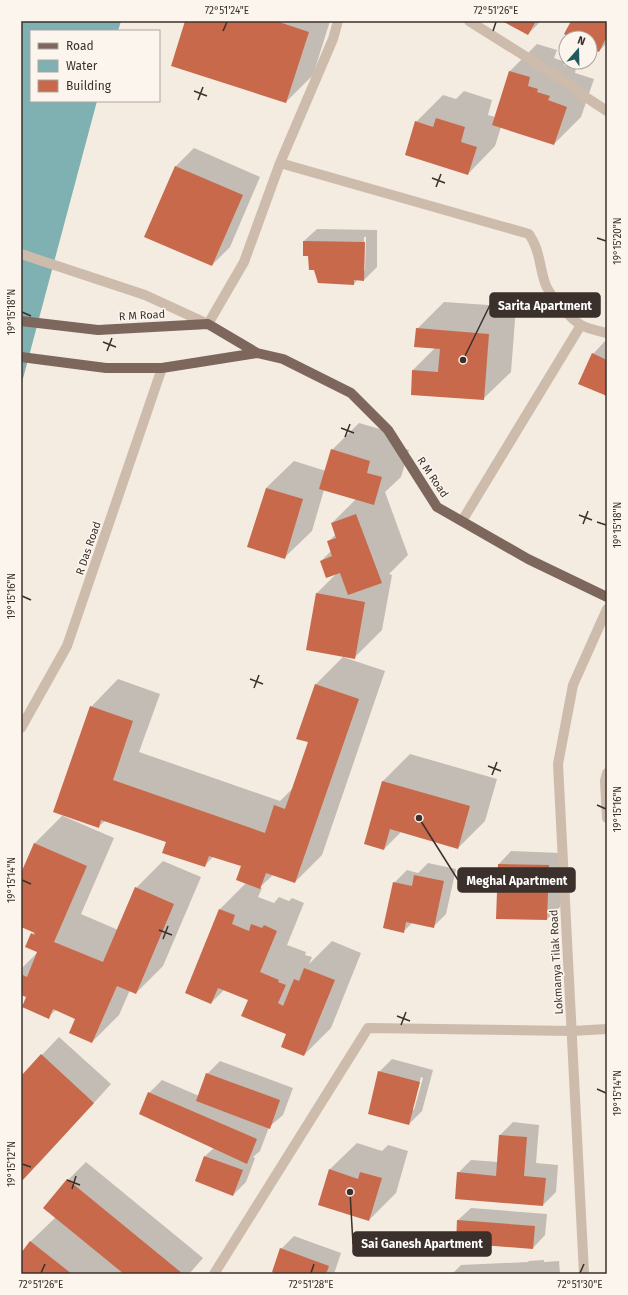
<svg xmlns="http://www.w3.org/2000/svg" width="628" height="1295" font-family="'Fira Sans',sans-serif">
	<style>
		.water { fill: #7fb0b2 }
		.shadow { fill: #0003; fill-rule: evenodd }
		.building { fill: #c8694b }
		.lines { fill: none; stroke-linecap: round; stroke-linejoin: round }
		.minor { stroke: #cdbbac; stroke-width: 10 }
		.major { stroke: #7d675c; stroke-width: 10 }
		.ticks { fill: none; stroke: #3b302b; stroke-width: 1.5 }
		.labels { text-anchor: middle; stroke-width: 3.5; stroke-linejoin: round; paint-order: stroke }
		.street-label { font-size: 11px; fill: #3b302b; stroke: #fbf5ee }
		.leader { fill: none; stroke: #3b302b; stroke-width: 1.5 }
		.callout-dot { fill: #3b302b; stroke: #fbf5ee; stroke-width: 1.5 }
		.callout { fill: #3b302b; stroke: #3b302b; stroke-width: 1.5 }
		.callout-label { font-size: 12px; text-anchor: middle; font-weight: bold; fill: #fff }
		.neatline { fill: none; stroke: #3b302b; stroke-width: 1.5 }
		.ticks-label { font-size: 10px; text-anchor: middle; fill: #3b302b }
	</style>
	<rect width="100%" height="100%" fill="#f4ebe1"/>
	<path class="water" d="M21,21H121L118,31H31V101H97L21,386Z"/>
	<path class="shadow" d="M186,21H330L313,75L286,102Z
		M504,21H541L528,34Z
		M572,21H607V43L599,51L590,47V38H573Z
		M537,44L557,50L554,58L565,62L564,65L576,68L575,73L594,79L581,117L554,144L501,127L495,146L468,174L416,122L443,95L456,99L464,91L492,100L488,115L495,117L510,71Z
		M194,148L260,177L230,247L212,265L145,237L176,166Z
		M317,229L377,230V267L364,280L358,279L354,284L309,255L304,241ZM364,237H366L365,270L363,272Z
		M444,302L516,307L511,372L483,399L412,394L413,370L435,348L417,329Z
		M607,339V395L593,354Z
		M359,423L397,434L394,446L409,450L401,477L385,492L408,555L389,574L392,575L382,630L355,657L317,593L336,574L321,561L331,551L328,542L336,534L332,523L356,499L324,490L312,531L284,558L266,488L294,461L326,471L332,450Z
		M343,657L385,671L322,855L295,882L273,875L260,887L262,888L258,897L274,903L279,897L289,901L292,898L304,903L287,945L306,952L305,955L312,957L309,964L332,941L361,953L331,1028L304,1055L287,1034L249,999L225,989L211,1003L220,909L246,883L243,866L214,856L204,866L167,842L105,821L98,827L91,707L118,679L160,694L139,752L280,801L293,788L309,742L297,738L316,684Z
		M410,754L497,779L485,821L458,848L401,832L384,849L365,843L383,781Z
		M63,815V816L114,838L81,914L118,930L136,888L163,861L201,877L163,966L136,993L130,990L119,1015L92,1042L77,1018L57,1009L48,1017L27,996L21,994V969L38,952L32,934L34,932L21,926V876L35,843Z
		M511,851L561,853L560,907L547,919L497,918L499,864Z
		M428,863L456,869L446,914L433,927L413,922L403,932L394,883L407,870L418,873Z
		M59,1037L111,1084L40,1162L21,1179V1077Z
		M392,1059L433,1070L422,1111L409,1124L379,1072ZM421,1077L423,1078L414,1110H412Z
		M220,1061L293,1088L283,1115L269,1127L260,1151L253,1157L255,1158L246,1182L233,1195L205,1156L214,1148L149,1093L162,1080L199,1096L207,1074Z
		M513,1122L539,1125L536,1163L558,1165L556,1192L543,1205L458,1173L471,1160L498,1162L500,1135Z
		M357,1143L382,1151L388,1145L408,1151L396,1193L369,1220L329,1170Z
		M86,1162L203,1258L189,1274H21V1254L31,1241L56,1217L68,1180Z
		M471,1208L547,1214L545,1235L533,1248L458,1220Z
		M294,1236L341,1253L334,1274H279L281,1249Z
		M544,1260V1262L559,1261L560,1274H452L461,1265L528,1262L529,1261Z"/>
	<path class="building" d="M185,21H276L309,32L286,103L171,66Z
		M502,21H536L528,35Z
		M571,21H607V36L599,52L590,48V38H571L564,34Z
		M509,71L530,77L528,86L538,89L537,92L550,96L548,100L567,107L554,145L492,125Z
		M436,118L465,127L461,142L477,147L468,175L405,155L415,121L433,127Z
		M175,166L243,195L212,266L144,237Z
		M303,241L365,242L364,281L354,280V285L318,283L314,270H309L308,256H303Z
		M416,328L489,334L484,400L411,395L412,370L438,372L440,349L414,347Z
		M592,353L607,360V396L578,384Z
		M331,449L370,461L367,473L382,477L374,505L319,489Z
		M266,488L303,499L285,559L247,547Z
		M356,514L382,583L348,595L340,573L326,578L320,561L332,556L327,541L336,538L331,523Z
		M316,593L365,602L355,659L306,650Z
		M315,684L359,699L295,883L266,873L260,889L236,880L241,866L209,856L205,867L162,853L166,842L101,820L99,828L53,812L90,706L133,721L113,780L265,833L274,805L285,809L308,742L296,739Z
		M382,781L470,806L458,849L390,829L384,850L364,844Z
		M34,843L87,866L54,942L103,962L135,887L174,904L136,994L117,986L92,1043L69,1033L75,1019L53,1009L49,1019L22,1007L26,997L21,995V974L27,977L37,952L25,947L31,933L34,935L35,933L21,927V873Z
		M498,864L549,865L547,920L496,919Z
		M414,875L444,881L434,928L406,922L404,933L383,928L393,882L412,886Z
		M219,909L235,915L232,924L249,931L251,924L262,928L264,925L277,931L260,972L279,980L278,982L286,985L278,1003L283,1006L294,979L299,981L304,968L335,980L304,1056L281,1047L286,1034L241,1016L248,1000L218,988L211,1004L185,993Z
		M41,1054L94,1103L21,1182V1076Z
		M378,1071L420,1082L409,1125L368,1114Z
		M206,1073L280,1100L270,1129L196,1101Z
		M148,1092L257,1139L247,1164L139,1114Z
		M499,1135L527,1137L524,1176L546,1178L543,1206L455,1199L457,1172L496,1176Z
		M204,1156L243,1170L233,1196L195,1181Z
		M329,1169L358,1179L360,1172L382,1178L369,1221L318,1205Z
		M67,1179L183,1274H124L43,1208Z
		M457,1220L535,1226L533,1249L456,1243Z
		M30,1241L72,1274H21V1253Z
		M280,1248L329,1266L326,1274H276L272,1272Z"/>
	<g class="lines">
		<path class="minor" d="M469,21L571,85L578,92L607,111
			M280,163L529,234C540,250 539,265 545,283C548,294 571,319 581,325C588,329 599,331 607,333
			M21,254L145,295L208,324L244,262L280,163L333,39L338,21
			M462,521L581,325
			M21,728L67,646L162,368
			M607,773L605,781L607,818
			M214,1274L368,1028L572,1031L607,1029
			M584,1274L558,764L573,685L607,609"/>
		<path class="major" d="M21,321L98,330L208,324L257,353L283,359L351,393L388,430L437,507L528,559L607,597
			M21,357L106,368H162L257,353"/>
	</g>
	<path class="ticks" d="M223,31L227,22M493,31L496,22M194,91L207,96M198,100L203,87M432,178L445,183M436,187L441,174M597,238L606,241M22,312L31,316M103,342L116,347M107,351L112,338M341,428L354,433M345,437L350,424M579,515L592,520M597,522L606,525M583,524L588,511M22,596L31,600M250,679L263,684M254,688L259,675M488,766L501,771M492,775L497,762M597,805L606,809M22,880L31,884M159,930L172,935M163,939L168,926M397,1016L410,1021M401,1025L406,1012M597,1089L606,1093M22,1164L31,1167M67,1180L80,1185M72,1189L76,1176M41,1273L45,1264M311,1273L314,1264M580,1273L584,1264"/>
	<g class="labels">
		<g class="street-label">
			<text transform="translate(142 315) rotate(-3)" y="4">R M Road</text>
			<text transform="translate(433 477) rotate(56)" y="4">R M Road</text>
			<text transform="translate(88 548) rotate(-71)" y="4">R Das Road</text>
			<text transform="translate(556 962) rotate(-93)" y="4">Lokmanya Tilak Road</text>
		</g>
	</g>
	<path class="leader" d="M463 360L490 305M419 818L458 880M350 1192L353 1244"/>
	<g class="callout-dot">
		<circle cx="463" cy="360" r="4"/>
		<circle cx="419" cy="818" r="4"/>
		<circle cx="350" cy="1192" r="4"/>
	</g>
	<g class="callout">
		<rect x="490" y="293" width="110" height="24" rx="4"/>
		<rect x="458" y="868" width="117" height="24" rx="4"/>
		<rect x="353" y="1232" width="138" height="24" rx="4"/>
	</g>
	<g class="callout-label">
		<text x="545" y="310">Sarita Apartment</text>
		<text x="517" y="885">Meghal Apartment</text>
		<text x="422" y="1248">Sai Ganesh Apartment</text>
	</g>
	<rect width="628" height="1295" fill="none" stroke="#fbf5ee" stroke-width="44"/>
	<rect x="30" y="30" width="130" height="72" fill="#fbf5ee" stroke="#aea6a0"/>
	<rect x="38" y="43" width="20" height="6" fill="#7d675c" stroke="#aea6a0"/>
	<text x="66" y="50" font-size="12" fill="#3b302b">Road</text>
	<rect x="38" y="60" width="20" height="12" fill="#7fb0b2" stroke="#aea6a0"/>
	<text x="66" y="70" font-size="12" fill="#3b302b">Water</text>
	<rect x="38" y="80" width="20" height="12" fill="#c8694b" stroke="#aea6a0"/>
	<text x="66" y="90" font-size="12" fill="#3b302b">Building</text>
	<g transform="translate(578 50) rotate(20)"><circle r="19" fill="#fbf5ee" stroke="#aea6a0"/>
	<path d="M0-3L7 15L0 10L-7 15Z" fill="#1f5a5e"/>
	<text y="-6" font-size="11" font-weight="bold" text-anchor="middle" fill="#3b302b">N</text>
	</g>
	<rect x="22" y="22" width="584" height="1251" class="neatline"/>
	<g class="ticks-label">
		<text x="227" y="14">72°51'24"E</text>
		<text x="496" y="14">72°51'26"E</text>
		<text transform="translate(617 241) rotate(-90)" y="4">19°15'20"N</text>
		<text transform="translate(11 312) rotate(-90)" y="4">19°15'18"N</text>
		<text transform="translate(617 525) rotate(-90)" y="4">19°15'18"N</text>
		<text transform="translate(11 596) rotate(-90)" y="4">19°15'16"N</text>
		<text transform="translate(617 809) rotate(-90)" y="4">19°15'16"N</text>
		<text transform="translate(11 880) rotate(-90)" y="4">19°15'14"N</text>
		<text transform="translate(617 1093) rotate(-90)" y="4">19°15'14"N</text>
		<text transform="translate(11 1164) rotate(-90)" y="4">19°15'12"N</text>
		<text x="41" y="1288">72°51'26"E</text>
		<text x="311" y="1288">72°51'28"E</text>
		<text x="580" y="1288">72°51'30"E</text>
	</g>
</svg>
